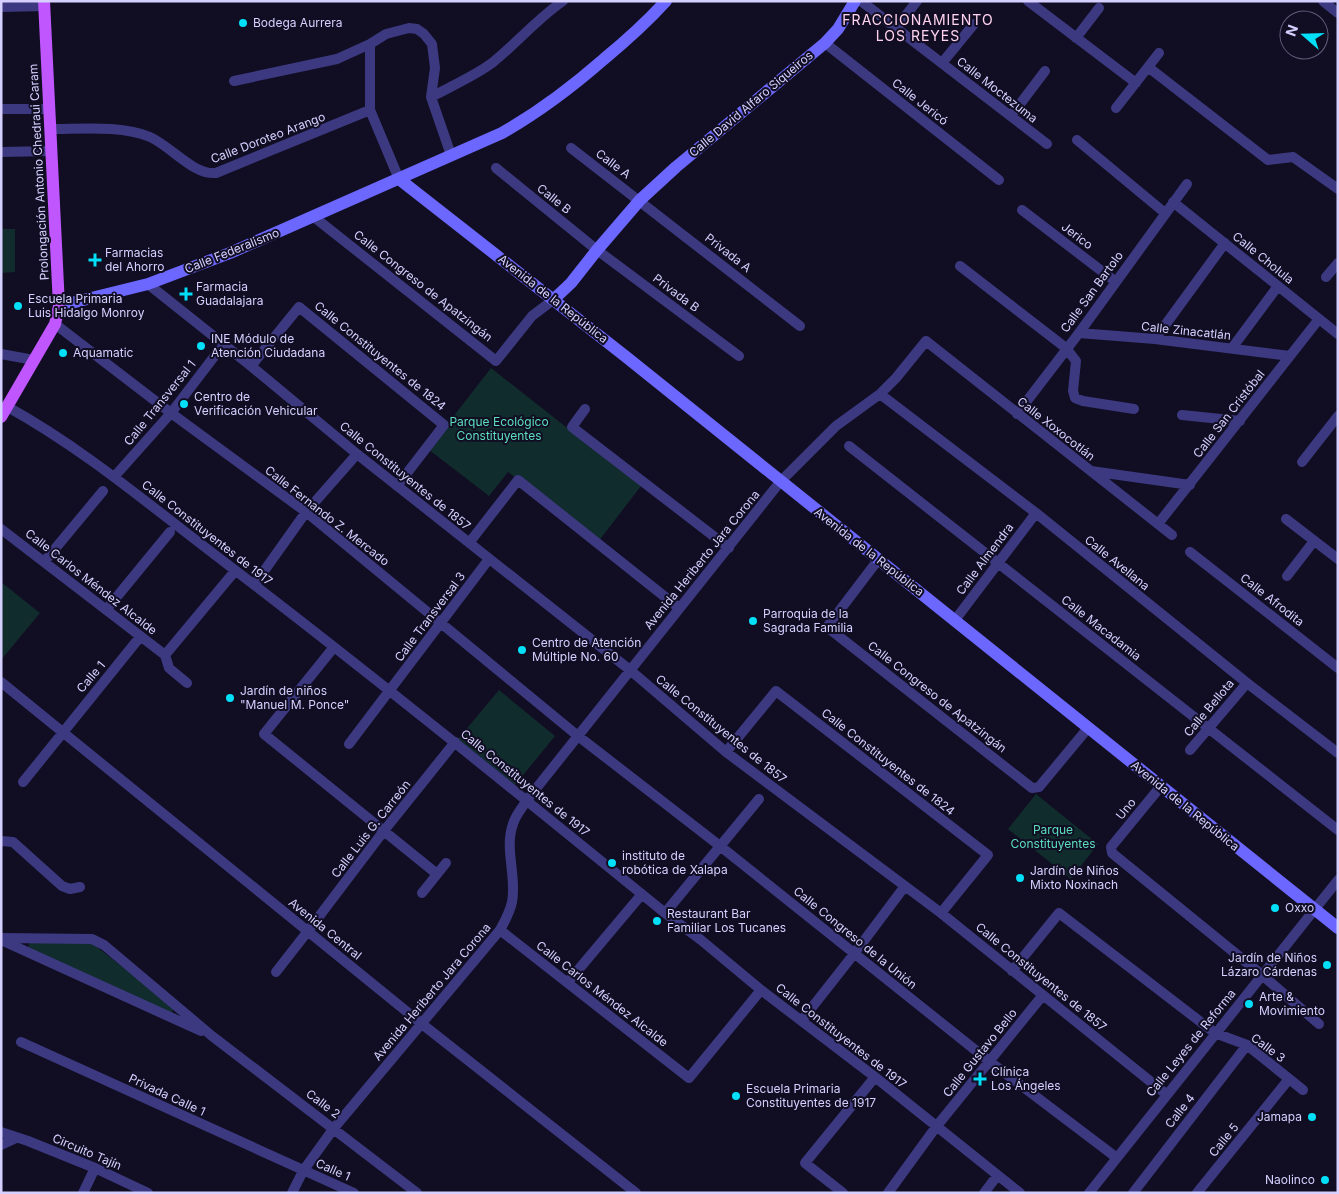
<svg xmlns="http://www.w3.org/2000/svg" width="1339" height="1194" font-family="Inter,sans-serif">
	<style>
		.green { fill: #112c2c }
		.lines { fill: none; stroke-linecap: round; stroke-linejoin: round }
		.street { stroke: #3c3981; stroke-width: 10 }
		.secondary { stroke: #6c67fe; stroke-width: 12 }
		.primary { stroke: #c057fe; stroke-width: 12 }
		.poi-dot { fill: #02dff9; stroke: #110e23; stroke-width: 2 }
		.labels { text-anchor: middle; stroke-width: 4; stroke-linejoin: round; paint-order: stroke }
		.poi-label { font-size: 12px; fill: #d5d0ff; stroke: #110e23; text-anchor: start }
		.street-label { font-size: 12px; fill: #d5d0ff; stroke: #110e23 }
		.park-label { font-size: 12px; fill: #5cdebe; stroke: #110e23 }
		.neighbourhood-label { font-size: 14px; letter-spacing: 1px; fill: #ffd2ee; stroke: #110e23 }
	</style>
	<rect width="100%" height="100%" fill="#110e23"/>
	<path class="green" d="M1,229H15V272L1,273Z
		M491,368L641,486L598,542L508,472L489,496L428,449Z
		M1,582L40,613L1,660Z
		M499,690L555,736L515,785L458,739Z
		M1036,794L1098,844L1071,879L1008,829Z
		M30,940L92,943L174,1008L172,1013L28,948Z"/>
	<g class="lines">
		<path class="street" d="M861,1L1047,144
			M1028,1L1136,83
			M1323,1L1338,13
			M1,7L44,6
			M896,28L917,1
			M1076,38L1099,8
			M825,43L999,180
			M370,44V110L399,179
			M942,63L974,24
			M1148,67L1268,160L1293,157L1338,189
			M234,81L337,59L370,44L386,34L409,28L417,29L424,34L432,44L435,68L431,97L451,155
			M431,97C450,87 476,75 492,63C517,43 537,19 563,1
			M1116,108L1159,53
			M1,109H50
			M1011,116L1045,71
			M51,129C81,129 122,125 150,137C172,147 193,175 216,173L370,110
			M1077,140L1165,213
			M571,148L800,326
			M1,152L52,151
			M496,168L597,250L739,356
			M1173,202L1338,334
			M1022,210L1116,282
			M314,217L496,361L532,316L553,300
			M960,266L1066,348L1076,361L1073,391L1075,398L1083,401L1134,409
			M1326,277L1338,263
			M148,284L251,366L357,454L630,670L726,752L941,913L1166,1094
			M55,324L171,413L306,512L578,736L720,846L989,1061L1117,1158
			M1079,333L1155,339L1290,356
			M1155,339L1225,243
			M1232,348L1278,286
			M1,354L34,360
			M251,366L299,307L444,425L397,486
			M880,394L1036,513L1247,683L1338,753
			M6,406C86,450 154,509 227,564C375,677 520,795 665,913L701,940L761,990L875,1077L1020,1193
			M585,409L572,427L729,548
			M1017,414L1079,333L1187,184
			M1182,415L1240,421
			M849,446L1338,830
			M1302,462L1338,416
			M1091,471L1190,485
			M114,477L171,413L223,345
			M1286,519L1338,559
			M1158,524L1319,319
			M1,529L165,655
			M469,543L518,480L679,608
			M1190,552L1338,668
			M878,560L827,627L1032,788L1039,787L1088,728
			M44,562L103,491
			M1287,576L1314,541
			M254,585L306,512L357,454
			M106,610L170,532
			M955,620L1036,513
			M334,647L264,734L437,874
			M165,655L235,571
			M165,655L169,668L187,683
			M1,682L422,1024L636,1193
			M349,744L489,559
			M1190,750L1247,683
			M726,752L776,691L988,855L941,913
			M23,782L140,637
			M1161,786L1111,847L1112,853L1262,975L1319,1024
			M1,841L13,842L62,886L70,889L80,887
			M422,893L446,863
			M665,913L759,799
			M500,930L689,1078L761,990
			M1,938L92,939L104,945L212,1036L417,1193
			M1,940L201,1031
			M1012,971L1059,913L1215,1033L1247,1045L1303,1090
			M276,972L308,931L383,832L455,742
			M568,982L642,894
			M802,1020L854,954L905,886
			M21,1042L354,1193
			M1,1132L28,1141L95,1168L148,1193
			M1,1145L16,1138
			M83,1193L95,1168
			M292,1193L303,1171L334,1128L500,930C505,921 510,912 512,902C517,876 504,849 513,824C515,816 522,808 527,800L780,482L836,426L880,394L896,378L926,341L1172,535
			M843,1193L805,1163L875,1077
			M888,1193L936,1127L1043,995
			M984,1193L997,1176
			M1089,1193L1338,880
			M1133,1193L1247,1045
			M1197,1193L1289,1079"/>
		<path class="secondary" d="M399,179L625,356L1338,928
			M553,300L571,283L597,250L640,200L676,167L825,43L838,29L855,1
			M59,306L148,284L230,253L502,133C539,112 572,87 604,59C627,40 646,23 666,1"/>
		<path class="primary" d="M1,417L55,324L59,306L44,1"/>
	</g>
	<g class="poi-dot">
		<circle cx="243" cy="23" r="5"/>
		<path d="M92.5 252.5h5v5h5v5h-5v5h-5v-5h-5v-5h5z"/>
		<path d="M183.5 286.5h5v5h5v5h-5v5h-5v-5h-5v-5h5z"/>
		<circle cx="18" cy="306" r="5"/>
		<circle cx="201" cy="346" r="5"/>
		<circle cx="63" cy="353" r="5"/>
		<circle cx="184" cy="404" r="5"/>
		<circle cx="753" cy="621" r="5"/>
		<circle cx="522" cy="650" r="5"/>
		<circle cx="230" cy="698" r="5"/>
		<circle cx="612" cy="863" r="5"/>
		<circle cx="1020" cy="878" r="5"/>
		<circle cx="1275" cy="908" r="5"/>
		<circle cx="657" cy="921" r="5"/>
		<circle cx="1327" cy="965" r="5"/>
		<circle cx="1249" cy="1004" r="5"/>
		<path d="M977.5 1071.5h5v5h5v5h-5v5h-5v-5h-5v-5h5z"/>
		<circle cx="736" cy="1096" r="5"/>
		<circle cx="1312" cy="1117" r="5"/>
		<circle cx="1325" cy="1180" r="5"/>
	</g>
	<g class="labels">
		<g class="poi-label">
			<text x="253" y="27">Bodega Aurrera</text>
			<text x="105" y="257">Farmacias<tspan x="105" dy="14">del Ahorro</tspan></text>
			<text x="196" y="291">Farmacia<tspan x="196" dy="14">Guadalajara</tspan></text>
			<text x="28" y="303">Escuela Primaria<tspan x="28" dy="14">Luis Hidalgo Monroy</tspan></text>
			<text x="211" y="343">INE Módulo de<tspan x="211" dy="14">Atención Ciudadana</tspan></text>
			<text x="73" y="357">Aquamatic</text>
			<text x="194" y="401">Centro de<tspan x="194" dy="14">Verificación Vehicular</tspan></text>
			<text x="763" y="618">Parroquia de la<tspan x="763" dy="14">Sagrada Familia</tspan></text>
			<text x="532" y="647">Centro de Atención<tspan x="532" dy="14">Múltiple No. 60</tspan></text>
			<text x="240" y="695">Jardín de niños<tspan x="240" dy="14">"Manuel M. Ponce"</tspan></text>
			<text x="622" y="860">instituto de<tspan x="622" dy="14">robótica de Xalapa</tspan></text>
			<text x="1030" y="875">Jardín de Niños<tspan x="1030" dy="14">Mixto Noxinach</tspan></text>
			<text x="1285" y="912">Oxxo</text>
			<text x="667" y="918">Restaurant Bar<tspan x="667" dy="14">Familiar Los Tucanes</tspan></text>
			<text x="1317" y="962" text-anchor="end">Jardín de Niños<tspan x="1317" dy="14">Lázaro Cárdenas</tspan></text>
			<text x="1259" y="1001">Arte &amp;<tspan x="1259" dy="14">Movimiento</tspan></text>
			<text x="991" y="1076">Clínica<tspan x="991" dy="14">Los Ángeles</tspan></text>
			<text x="746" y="1093">Escuela Primaria<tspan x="746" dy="14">Constituyentes de 1917</tspan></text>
			<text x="1302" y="1121" text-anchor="end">Jamapa</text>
			<text x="1315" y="1184" text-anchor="end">Naolinco</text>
		</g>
		<g class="street-label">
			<text transform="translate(997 90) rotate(38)" y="4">Calle Moctezuma</text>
			<text transform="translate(920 102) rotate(38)" y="4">Calle Jericó</text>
			<text transform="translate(751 104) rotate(-40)" y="4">Calle David Alfaro Siqueiros</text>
			<text transform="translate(268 138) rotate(-21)" y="4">Calle Doroteo Arango</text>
			<text transform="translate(613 164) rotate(37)" y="4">Calle A</text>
			<text transform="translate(39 172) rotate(-93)" y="4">Prolongación Antonio Chedraui Caram</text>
			<text transform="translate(554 199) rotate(39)" y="4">Calle B</text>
			<text transform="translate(1077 236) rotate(37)" y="4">Jerico</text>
			<text transform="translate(232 251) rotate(-22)" y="4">Calle Federalismo</text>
			<text transform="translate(728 253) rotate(38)" y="4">Privada A</text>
			<text transform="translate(1263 258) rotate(39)" y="4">Calle Cholula</text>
			<text transform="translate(423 286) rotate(38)" y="4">Calle Congreso de Apatzingán</text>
			<text transform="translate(1092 292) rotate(-54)" y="4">Calle San Bartolo</text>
			<text transform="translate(676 293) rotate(37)" y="4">Privada B</text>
			<text transform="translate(553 299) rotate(38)" y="4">Avenida de la República</text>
			<text transform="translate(1186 331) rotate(6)" y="4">Calle Zinacatlán</text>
			<text transform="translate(380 356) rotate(39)" y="4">Calle Constituyentes de 1824</text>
			<text transform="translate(160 403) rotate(-51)" y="4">Calle Transversal 1</text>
			<text transform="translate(1229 414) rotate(-52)" y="4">Calle San Cristóbal</text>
			<text transform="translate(1056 429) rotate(38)" y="4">Calle Xoxocotlán</text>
			<text transform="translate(405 476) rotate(39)" y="4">Calle Constituyentes de 1857</text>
			<text transform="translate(327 516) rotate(38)" y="4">Calle Fernando Z. Mercado</text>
			<text transform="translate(207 533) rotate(38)" y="4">Calle Constituyentes de 1917</text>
			<text transform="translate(869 552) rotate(38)" y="4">Avenida de la República</text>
			<text transform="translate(985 559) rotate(-53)" y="4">Calle Almendra</text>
			<text transform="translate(702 560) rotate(-51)" y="4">Avenida Heriberto Jara Corona</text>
			<text transform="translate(1117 563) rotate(39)" y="4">Calle Avellana</text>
			<text transform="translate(91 582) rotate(38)" y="4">Calle Carlos Méndez Alcalde</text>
			<text transform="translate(1272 600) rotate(38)" y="4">Calle Afrodita</text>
			<text transform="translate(430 617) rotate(-53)" y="4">Calle Transversal 3</text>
			<text transform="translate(1101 628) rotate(38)" y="4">Calle Macadamia</text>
			<text transform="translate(91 677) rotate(-50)" y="4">Calle 1</text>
			<text transform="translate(937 697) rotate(38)" y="4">Calle Congreso de Apatzingán</text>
			<text transform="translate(1209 708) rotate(-50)" y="4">Calle Bellota</text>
			<text transform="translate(721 729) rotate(39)" y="4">Calle Constituyentes de 1857</text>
			<text transform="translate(888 762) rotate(38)" y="4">Calle Constituyentes de 1824</text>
			<text transform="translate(525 783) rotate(39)" y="4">Calle Constituyentes de 1917</text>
			<text transform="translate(1185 806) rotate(39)" y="4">Avenida de la República</text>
			<text transform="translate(1126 809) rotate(-51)" y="4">Uno</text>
			<text transform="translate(371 829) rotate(-52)" y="4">Calle Luis G. Carreón</text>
			<text transform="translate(325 929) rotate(39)" y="4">Avenida Central</text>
			<text transform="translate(855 938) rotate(39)" y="4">Calle Congreso de la Unión</text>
			<text transform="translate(1041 977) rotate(39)" y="4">Calle Constituyentes de 1857</text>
			<text transform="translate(432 992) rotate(-50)" y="4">Avenida Heriberto Jara Corona</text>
			<text transform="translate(602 994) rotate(38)" y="4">Calle Carlos Méndez Alcalde</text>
			<text transform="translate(841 1036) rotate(38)" y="4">Calle Constituyentes de 1917</text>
			<text transform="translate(1191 1043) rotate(-51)" y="4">Calle Leyes de Reforma</text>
			<text transform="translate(1268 1048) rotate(37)" y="4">Calle 3</text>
			<text transform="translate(980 1053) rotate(-51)" y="4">Calle Gustavo Bello</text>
			<text transform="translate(167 1095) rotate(25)" y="4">Privada Calle 1</text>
			<text transform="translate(323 1104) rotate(37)" y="4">Calle 2</text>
			<text transform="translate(1180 1111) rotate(-52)" y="4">Calle 4</text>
			<text transform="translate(1224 1140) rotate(-51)" y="4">Calle 5</text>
			<text transform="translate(87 1152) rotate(23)" y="4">Circuito Tajín</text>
			<text transform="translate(333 1170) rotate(24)" y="4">Calle 1</text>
		</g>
		<g class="park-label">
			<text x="499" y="426">Parque Ecológico<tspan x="499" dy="14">Constituyentes</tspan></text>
			<text x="1053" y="834">Parque<tspan x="1053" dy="14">Constituyentes</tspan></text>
		</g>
		<g class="neighbourhood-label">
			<text x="918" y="25">FRACCIONAMIENTO<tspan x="918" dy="16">LOS REYES</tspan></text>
		</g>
	</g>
	<rect width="1339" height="1194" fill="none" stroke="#d5d0ff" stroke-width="5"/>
	<g transform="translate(1304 35) rotate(290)"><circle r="24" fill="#110e23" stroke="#5f5c7b"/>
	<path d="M0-4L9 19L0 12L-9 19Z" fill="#02dff9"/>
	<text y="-8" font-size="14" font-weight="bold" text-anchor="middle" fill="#d5d0ff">N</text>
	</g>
</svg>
